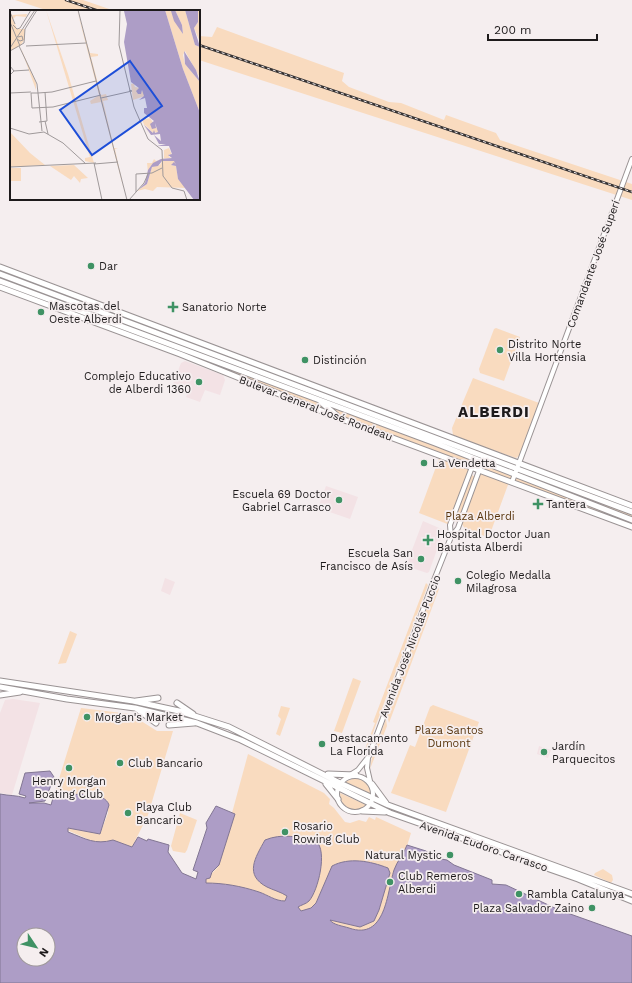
<svg xmlns="http://www.w3.org/2000/svg" width="632" height="983" font-family="'Work Sans',sans-serif">
	<style>
		.built { fill: #f3e2e5 }
		.green { fill: #f9dbbf }
		.water { fill: #ad9dc6; stroke: #827693; fill-rule: evenodd }
		.lines { fill: none; stroke-linecap: round; stroke-linejoin: round }
		.minor-casing { stroke: #9a9394; stroke-width: 6 }
		.major-casing { stroke: #9a9394; stroke-width: 7 }
		.minor { stroke: #fff; stroke-width: 4 }
		.major { stroke: #fff; stroke-width: 5 }
		.rail-casing { stroke: #363334; stroke-width: 2.5 }
		.rail { stroke: #f5eeef; stroke-width: 1; stroke-dasharray: 3; stroke-linecap: butt }
		.poi-dot { fill: #3f9264; stroke: #f5eeef; stroke-width: 1.5 }
		.labels { text-anchor: middle; stroke-width: 3.5; stroke-linejoin: round; paint-order: stroke }
		.street-label { font-size: 11px; fill: #1d1a1b; stroke: #f5eeef }
		.poi-label { font-size: 11px; fill: #1d1a1b; stroke: #f5eeef; text-anchor: start }
		.park-label { font-size: 11px; fill: #58350d; stroke: #f5eeef }
		.district-label { font-size: 15px; font-weight: bold; letter-spacing: 1px; fill: #1d1a1b; stroke: #f5eeef }
		.inset-road { fill: none; stroke: #9f999a; stroke-width: 1 }
		.view { fill: #1d4ed8; fill-opacity: 0.15; stroke: #1d4ed8; stroke-width: 2 }
		.inset-edge { fill: none; stroke: #1d1a1b; stroke-width: 2 }
	</style>
	<rect width="100%" height="100%" fill="#f5eeef"/>
	<path class="built" d="M185,361L223,375L225,380L220,395L205,390L200,402L186,397L189,390L173,384L181,363Z
		M326,486L358,497L350,519L318,508Z
		M423,521L444,530L429,572L427,573L406,566Z
		M165,578L175,582L170,595L161,591Z
		M13,699L40,703L12,795L0,793V713L5,700Z
		M539,746L551,750L548,758L537,754Z"/>
	<path class="green" d="M15,0H83L115,11H49Z
		M217,27L344,73L342,81L349,87L389,102L401,103L444,120L446,115L496,133L500,140L632,184V200L199,60V36L212,37Z
		M0,267L632,506V527L472,467L450,525L419,513L440,456L0,287Z
		M496,328L520,337L504,381L480,373L479,369L494,329Z
		M473,378L539,403L520,455L516,458L457,438L453,435L452,428Z
		M483,473L509,482L490,534L487,537L465,529L462,524L479,475Z
		M472,475L475,477L459,521L456,522L454,519Z
		M426,583L428,585L364,757L363,754L375,723L373,722Z
		M437,587L439,589L389,723L387,715L434,588Z
		M70,631L77,634L66,663L58,664Z
		M353,678L361,681L342,733L334,731Z
		M433,705L479,722L446,812L391,793L410,745L415,747L430,707Z
		M281,706L290,708L280,736L276,734L281,719L278,716Z
		M81,708L130,714L157,731H173L148,815L132,847L118,842L103,843L92,841L67,830L68,828L100,834L108,813V801C96,795 81,792 66,796L65,799L53,798Z
		M386,719L387,726L370,769L372,757Z
		M248,754L324,793L330,799L329,804L334,808L345,822L350,823L359,820L366,822L369,817L375,820L376,817L411,833C409,840 406,849 403,856C400,860 396,864 395,869C386,891 387,941 349,928C343,926 333,925 330,920L360,927L374,921L379,910L390,873L388,868C370,861 349,857 332,866L316,903L311,908L301,911L298,909L299,906C311,903 321,878 321,866C320,858 318,849 316,841C298,837 283,833 265,840C255,858 244,875 267,887C273,890 281,892 287,896L285,901C275,901 268,895 259,892C242,886 222,886 205,883L206,879L217,868L235,814L232,813Z
		M357,777C367,780 371,785 372,795L345,782Z
		M340,793L366,805C355,814 340,809 340,793Z
		M180,813L197,820L187,850L185,853L173,851L171,846Z
		M603,869L612,875L613,880L611,883L594,875L595,873Z"/>
	<path class="water" d="M50,771L54,777L45,801L29,803H44L51,805L53,798L65,799L66,796C78,793 105,792 109,805L100,834L68,828V832C86,839 95,845 113,840L132,847L138,837L147,841L148,839L169,845L168,852L182,873L196,879L198,872L193,870L207,828L206,823L216,806L235,814L219,865L212,872L210,878L206,879V883C223,883 241,886 259,892C268,895 275,901 285,901L287,896C281,892 273,890 267,887C244,875 255,858 265,840C282,833 298,837 316,841C328,851 318,891 309,901C306,904 301,905 298,907L301,911L311,908L316,903L332,866C349,857 370,861 388,868L390,873L379,910L374,921L360,927L330,920C333,925 343,926 349,928C386,941 387,892 394,870C397,861 404,854 407,845L426,851L435,858L447,860L454,865L492,880V884L506,885L559,910L632,936V983H0V794C10,796 16,795 25,798L26,796L19,794L25,773ZM24,935H48V959H24Z"/>
	<g class="lines">
		<g class="minor-casing">
			<path id="minor" d="M512,482L632,159
				M451,537L450,525L472,467
				M368,758L367,768L370,781
				M337 794a18 18 0 1 1 36 0a18 18 0 1 1-36 0Z
				M347,777L358,770L369,756L434,580L451,537L458,528L483,460"/>
		</g>
		<g class="major-casing">
			<path id="major" d="M0,267L632,506
				M0,274L632,512
				M0,281L435,443L632,520
				M0,287L180,354L339,418L632,527
				M321,402L336,415
				M0,681L133,701L179,711L229,727L340,783L388,805L632,894
				M0,687L67,699L135,708L197,723L241,740L390,813L578,879L632,901
				M0,695L20,692
				M136,701L158,698
				M177,703L193,714
				M137,709L156,723
				M169,725L194,723
				M328,774L356,775
				M326,784L338,799
				M372,784L386,803
				M362,811L385,812"/>
		</g>
		<use href="#minor" class="minor"/>
		<use href="#major" class="major"/>
		<g class="rail-casing">
			<path id="rail" d="M66,0L99,11
				M199,45L632,192"/>
		</g>
		<use href="#rail" class="rail"/>
	</g>
	<g class="poi-dot">
		<circle cx="91" cy="266" r="4"/>
		<path d="M171 301h4v4h4v4h-4v4h-4v-4h-4v-4h4z"/>
		<circle cx="41" cy="312" r="4"/>
		<circle cx="500" cy="350" r="4"/>
		<circle cx="305" cy="360" r="4"/>
		<circle cx="199" cy="382" r="4"/>
		<circle cx="424" cy="463" r="4"/>
		<circle cx="339" cy="500" r="4"/>
		<path d="M536 498h4v4h4v4h-4v4h-4v-4h-4v-4h4z"/>
		<path d="M426 534h4v4h4v4h-4v4h-4v-4h-4v-4h4z"/>
		<circle cx="421" cy="559" r="4"/>
		<circle cx="458" cy="581" r="4"/>
		<circle cx="87" cy="717" r="4"/>
		<circle cx="322" cy="744" r="4"/>
		<circle cx="544" cy="752" r="4"/>
		<circle cx="120" cy="763" r="4"/>
		<circle cx="69" cy="768" r="4"/>
		<circle cx="128" cy="813" r="4"/>
		<circle cx="285" cy="832" r="4"/>
		<circle cx="450" cy="855" r="4"/>
		<circle cx="390" cy="882" r="4"/>
		<circle cx="519" cy="894" r="4"/>
		<circle cx="592" cy="908" r="4"/>
	</g>
	<g class="labels">
		<g class="street-label">
			<text transform="translate(593 264) rotate(-70)" y="4">Comandante José Superí</text>
			<text transform="translate(316 408) rotate(21)" y="4">Bulevar General José Rondeau</text>
			<text transform="translate(410 646) rotate(-69)" y="4">Avenida José Nicolás Puccio</text>
			<text transform="translate(484 846) rotate(19)" y="4">Avenida Eudoro Carrasco</text>
		</g>
		<g class="poi-label">
			<text x="99" y="270">Dar</text>
			<text x="49" y="310">Mascotas del<tspan x="49" dy="13">Oeste Alberdi</tspan></text>
			<text x="182" y="311">Sanatorio Norte</text>
			<text x="508" y="348">Distrito Norte<tspan x="508" dy="13">Villa Hortensia</tspan></text>
			<text x="313" y="364">Distinción</text>
			<text x="191" y="380" text-anchor="end">Complejo Educativo<tspan x="191" dy="13">de Alberdi 1360</tspan></text>
			<text x="432" y="467">La Vendetta</text>
			<text x="331" y="498" text-anchor="end">Escuela 69 Doctor<tspan x="331" dy="13">Gabriel Carrasco</tspan></text>
			<text x="546" y="508">Tantera</text>
			<text x="437" y="538">Hospital Doctor Juan<tspan x="437" dy="13">Bautista Alberdi</tspan></text>
			<text x="413" y="557" text-anchor="end">Escuela San<tspan x="413" dy="13">Francisco de Asís</tspan></text>
			<text x="466" y="579">Colegio Medalla<tspan x="466" dy="13">Milagrosa</tspan></text>
			<text x="95" y="721">Morgan's Market</text>
			<text x="330" y="742">Destacamento<tspan x="330" dy="13">La Florida</tspan></text>
			<text x="552" y="750">Jardín<tspan x="552" dy="13">Parquecitos</tspan></text>
			<text x="128" y="767">Club Bancario</text>
			<text x="69" y="785" text-anchor="middle">Henry Morgan<tspan x="69" dy="13">Boating Club</tspan></text>
			<text x="136" y="811">Playa Club<tspan x="136" dy="13">Bancario</tspan></text>
			<text x="293" y="830">Rosario<tspan x="293" dy="13">Rowing Club</tspan></text>
			<text x="442" y="859" text-anchor="end">Natural Mystic</text>
			<text x="398" y="880">Club Remeros<tspan x="398" dy="13">Alberdi</tspan></text>
			<text x="527" y="898">Rambla Catalunya</text>
			<text x="584" y="912" text-anchor="end">Plaza Salvador Zaino</text>
		</g>
		<g class="park-label">
			<text x="480" y="520">Plaza Alberdi</text>
			<text x="449" y="734">Plaza Santos<tspan x="449" dy="13">Dumont</tspan></text>
		</g>
		<g class="district-label">
			<text x="494" y="417">ALBERDI</text>
		</g>
	</g>
	<g transform="translate(10 10)">
		<rect width="190" height="190" fill="#f5eeef"/>
		<path d="M36,0L58,64L84,153L75,151V148L80,147L78,141ZM67,0L80,43L88,44V46L81,47L91,85L96,84L98,90L93,91L104,138H108L105,139L114,180L91,92L81,94L80,91L89,85ZM155,0H161L173,24L172,15L165,0H175L185,35L190,37V68L175,41L173,45L175,54L190,72V103L173,59ZM188,0H190V32L184,18L188,12ZM0,2L2,5L17,4L16,7L6,6L3,9L7,19H15V29L10,36L26,73V80L10,36L0,41ZM128,72L124,74L125,77L130,78L128,79L132,82V80L135,86L123,90L121,74ZM140,108L149,122L143,123L135,115L139,125L132,110ZM0,122L20,143L35,155L0,157ZM159,138L162,145L159,144V147L162,148L150,149L140,157L138,163L137,153H142L144,149L146,151L154,148V140ZM152,151H165L166,155H161L166,156L168,169L177,178L147,177L143,181L135,179L127,181L137,174L142,157L150,155ZM64,155L78,168L71,169L70,173L64,166L61,170L40,156ZM0,158H11V171H0Z" fill="#f9dbbf"/>
		<path d="M155,0L173,59L190,103V190H184L168,169L166,156L161,155L164,152L166,155L164,151H152L148,156L142,157L137,174L128,180L135,173L138,160L143,153L151,149L162,148L158,145L162,144L159,136H147L156,134H149L144,125L151,131L150,124L141,125L134,115L143,123L144,120L145,123L148,122L145,113L146,118L142,119L140,114L144,111L134,103V98H137L135,88L129,90L134,86L132,80L131,84H128L126,81L129,78L121,72L114,32L117,14L114,1ZM165,0L172,15L173,24L164,11L161,1ZM175,0L188,1V12L184,18L190,37L185,35ZM174,41L186,60L190,72L175,54Z" fill="#ad9dc6"/>
		<path class="inset-road" d="M68,0L117,190M110,0L109,35L124,97L138,129L152,140L153,166L162,178L174,181L177,190M0,2L5,14M0,12L10,36M3,15L7,19L10,18L21,0M7,29L10,31L13,30L12,26L8,27M9,36L27,74L28,83H21M16,36L76,33M0,38L25,0M0,41L14,33L15,19L27,0M0,56L4,61L0,65M3,61L19,60M0,83L21,82M21,83L22,98L43,97L91,85M91,88L122,81L119,80M35,111L38,124M29,112L37,111L35,82M0,118L19,124L34,122L53,133L76,154M32,121L28,83L42,82L86,71M84,153L92,190M84,154L108,152M0,157L86,153M126,164L142,163L152,158M126,164V182M119,190L134,173L138,164"/>
		<path class="view" d="M120,51L152,96L82,145L50,100Z"/>
		<rect width="190" height="190" class="inset-edge"/>
	</g>
	<g transform="translate(36 947) rotate(125)"><circle r="19" fill="#f5eeef" stroke="#9f999a"/>
	<path d="M0-3L7 15L0 10L-7 15Z" fill="#3f9264"/>
	<text y="-6" font-size="11" font-weight="bold" text-anchor="middle" fill="#1d1a1b">N</text>
	</g>
	<path d="M488 34v6h109v-6" fill="none" stroke="#1d1a1b" stroke-width="2"/>
	<text x="494" y="34" font-size="12" fill="#1d1a1b" stroke="#f5eeef" stroke-width="3" paint-order="stroke">200 m</text>
</svg>
